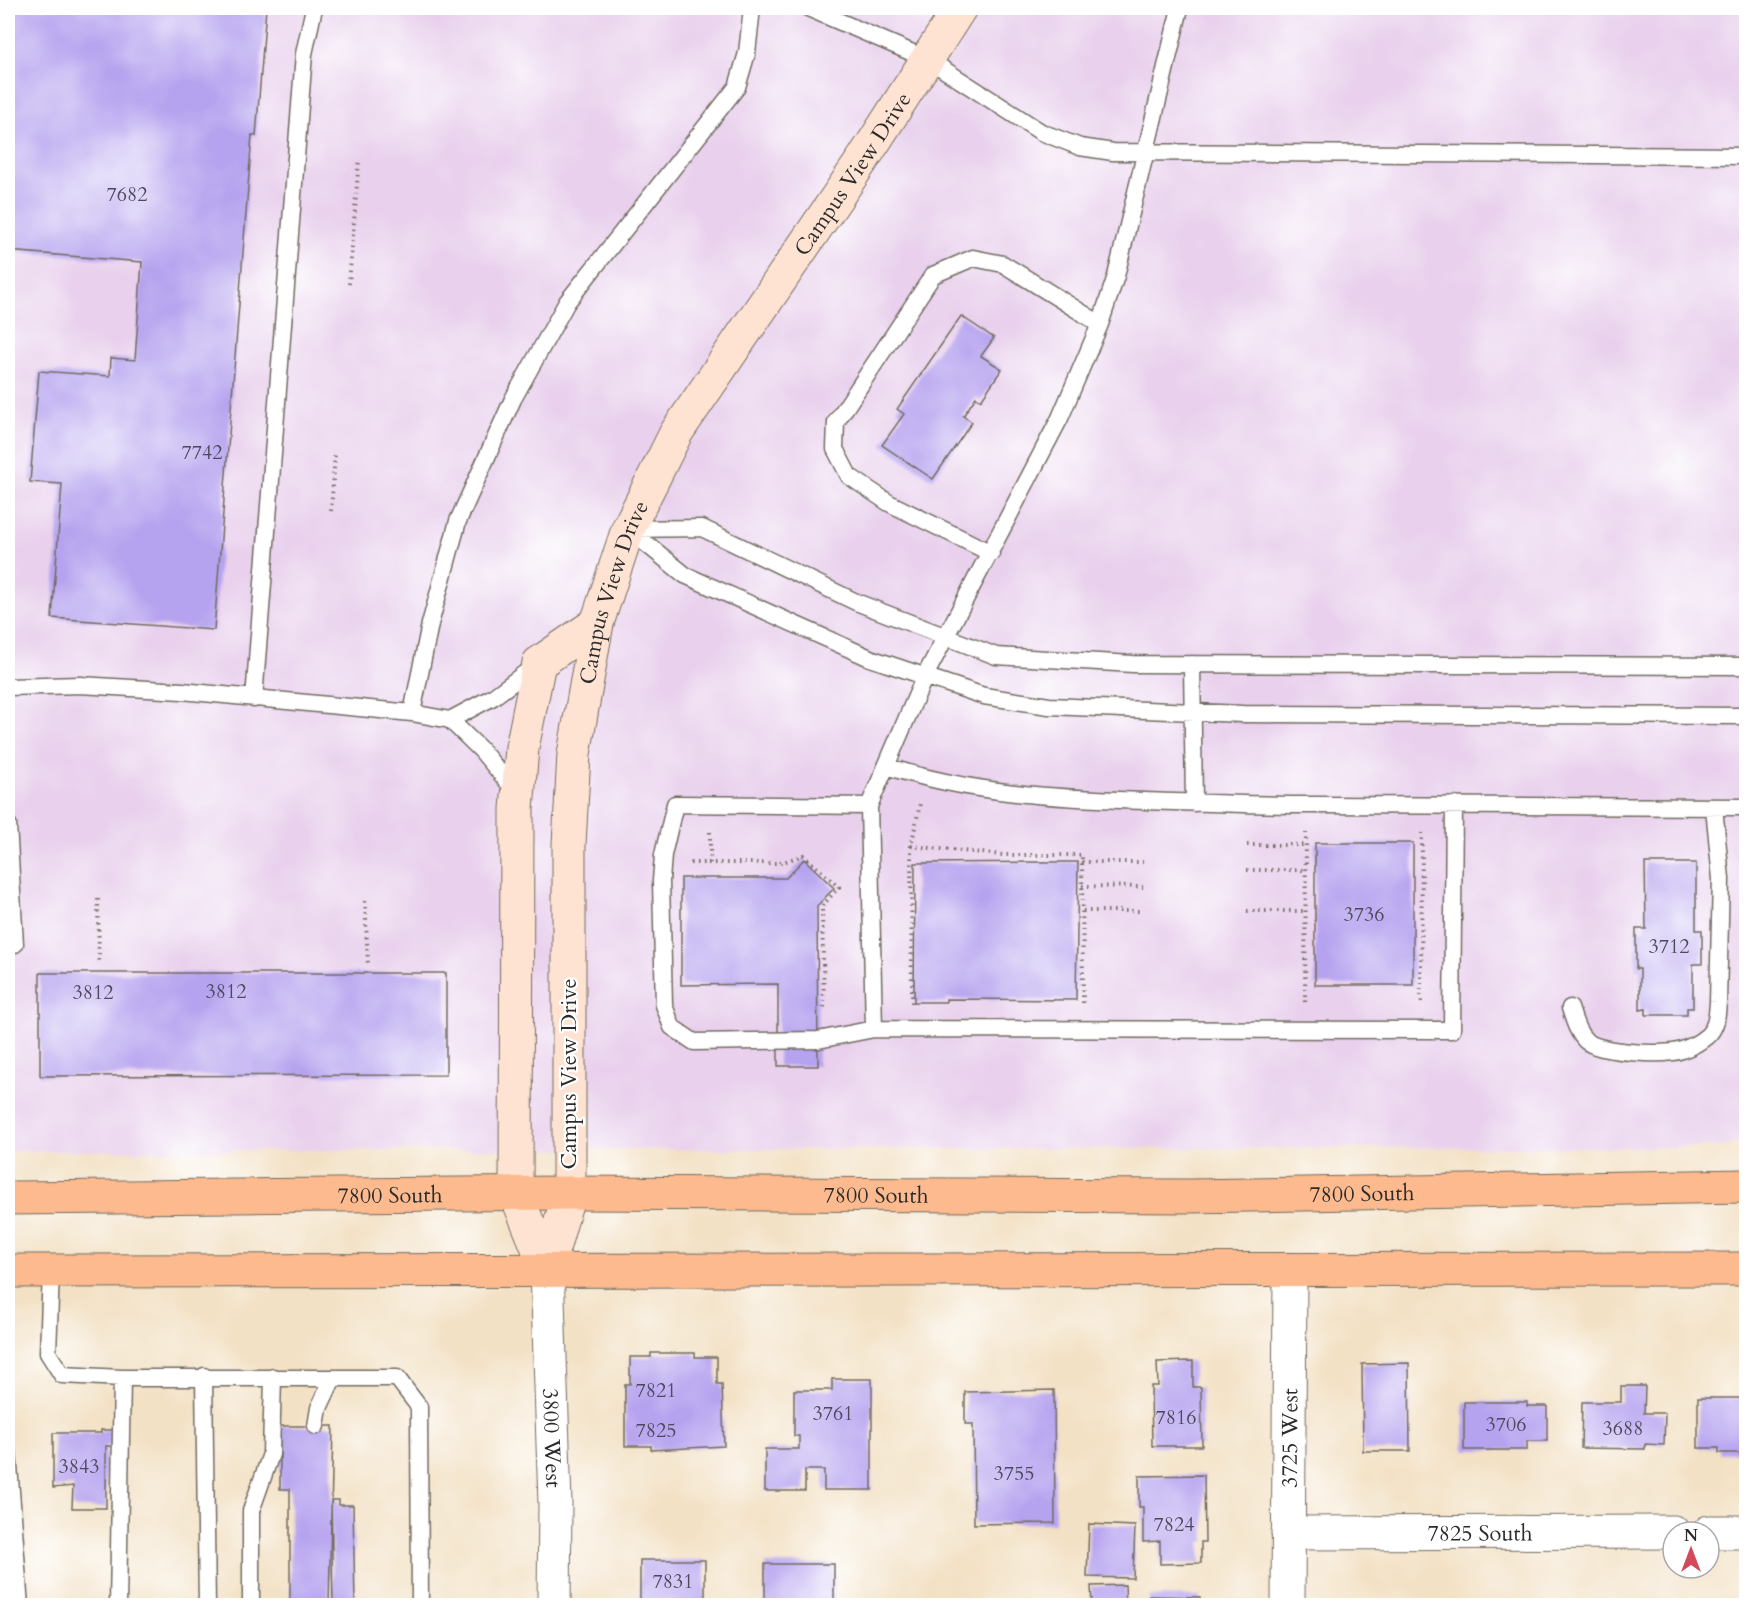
<svg xmlns="http://www.w3.org/2000/svg" width="1754" height="1613" font-family="Cardo,serif">
	<style>
		.built { fill: #e9d1ed }
		.building { fill: #b6a3ef }
		.lines { fill: none; stroke-linecap: round; stroke-linejoin: round }
		.lane-casing { stroke: #716b61; stroke-width: 19 }
		.street-casing { stroke: #716b61; stroke-width: 35 }
		.secondary-casing { stroke: #716b61; stroke-width: 35 }
		.primary-casing { stroke: #716b61; stroke-width: 35 }
		.path { stroke: #716b61; stroke-width: 4; stroke-dasharray: 1.5 4.5; stroke-linecap: butt }
		.lane { stroke: #fff; stroke-width: 16 }
		.street { stroke: #fff; stroke-width: 33 }
		.secondary { stroke: #fee3d2; stroke-width: 33 }
		.primary { stroke: #fcba8e; stroke-width: 33 }
		.labels { text-anchor: middle; stroke-width: 4.5; stroke-linejoin: round; paint-order: stroke }
		.number-label { font-size: 20px; fill: #4e495c }
		.street-label { font-size: 22px; fill: #2b2b2b; stroke: #fff }
	</style>
	<rect width="100%" height="100%" fill="#fff"/>
	<filter id="ink" filterUnits="userSpaceOnUse"><feTurbulence type="fractalNoise" baseFrequency=".0167" numOctaves="2"/><feDisplacementMap in="SourceGraphic" scale="12" xChannelSelector="R" yChannelSelector="G"/><feConvolveMatrix kernelMatrix="1 2 1 2 8 2 1 2 1" color-interpolation-filters="sRGB"/></filter>
	<filter id="wash" filterUnits="userSpaceOnUse"><feTurbulence type="fractalNoise" baseFrequency=".008" numOctaves="4" result="noise"/><feDisplacementMap in="SourceGraphic" scale="24" xChannelSelector="R" yChannelSelector="G"/><feGaussianBlur stdDeviation="1.35" result="paint"/><feColorMatrix in="noise" values="0 0 0 0 0 0 0 0 0 0 0 0 0 0 0 0 0 1.4 0 .05"/><feComposite in="paint" operator="in"/></filter>
	<g filter="url(#wash)">
		<rect width="100%" height="100%" fill="#f3e1c5"/>
		<path class="built" d="M8,8H1746V1141L1720,1147L8,1151Z"/>
		<g id="blocks">
			<path class="building" d="M8,8H266L256,136L252,135L214,630L52,618L62,484L30,482L39,371L110,376L111,358L135,360L142,262L8,251Z
				M961,316L994,338L981,356L1002,369L981,400L976,397L963,416L972,422L933,479L882,445L904,414L897,409Z
				M1315,843H1413V985H1315Z
				M804,859L834,888L817,906L818,1066H778V984L681,985V878H786Z
				M1045,862H1078L1076,1000L946,999V1002H914L915,863Z
				M1645,863H1696V930H1702V964H1693V1008H1687V1015H1646V1009L1640,1010V969H1636V929H1646Z
				M40,973H446V1075L40,1076Z
				M651,1353H695V1357H717V1384H722L724,1446L651,1450V1446H625V1384H630V1357H651Z
				M1193,1361V1387H1201L1202,1446H1152L1151,1386H1158L1157,1362Z
				M1409,1363L1410,1451H1363L1362,1364Z
				M832,1379H872V1490H824V1470H805V1491H765V1449H799V1436H794V1390H832Z
				M1621,1386H1645L1644,1413H1665L1664,1445L1645,1444V1449L1581,1448L1582,1402H1621Z
				M1054,1390L1055,1523L974,1524L973,1424H965V1392Z
				M1698,1398H1746V1453H1719V1448H1698Z
				M1464,1402H1527V1406H1547V1441H1527V1450H1464Z
				M280,1426H333L329,1606H290V1489H280Z
				M101,1430H116V1446H106V1508H72L73,1486L53,1488V1433H101Z
				M1204,1475L1205,1542H1201V1563L1160,1564V1541L1143,1542V1507H1139V1476Z
				M331,1500H339V1505H353L355,1606H333Z
				M1089,1524L1135,1526L1133,1578L1087,1577Z
				M640,1560H705V1606H640Z
				M765,1564H834V1606H765Z
				M1125,1585L1126,1606H1092L1091,1586Z
				M1149,1596L1200,1597V1606H1149Z"/>
		</g>
	</g>
	<g filter="url(#ink)">
		<use href="#blocks" fill-opacity="0" stroke="#716b61" stroke-width="1.5"/>
		<g class="lines">
			<g class="lane-casing">
				<path id="lane" d="M808,8L929,60L1041,132L1080,147L1113,152L1746,156
					M628,529L685,575L870,658L984,696L1049,706L1243,714L1746,716
					M628,529L702,528L856,602L996,656L1133,664L1746,666
					M991,553L889,503L849,476L835,449L836,422L933,275L973,258L1003,264L1100,324
					M1192,664L1194,803
					M8,687L80,685L182,691L412,713L450,720
					M254,699L304,54L314,8
					M412,713L430,624L458,521L513,399L567,302L737,87L747,53L752,8
					M886,766C970,794 1057,798 1145,801C1202,803 1259,805 1317,805C1460,805 1603,805 1746,807
					M517,793L481,750L450,720L493,697L536,665
					M869,806L675,804L663,855L661,881L664,1005L672,1027L694,1042L818,1040L874,1029L1452,1030L1454,805
					M8,824L15,944
					M1570,1008C1574,1020 1577,1032 1586,1041C1600,1053 1666,1056 1682,1050C1691,1047 1700,1042 1707,1036C1717,1027 1717,1015 1718,1002L1721,879L1714,807
					M874,1029L869,806L924,678L1060,418L1100,324L1116,276L1180,8
					M51,1271L48,1353L62,1375L122,1378H397L419,1407L420,1606
					M204,1376L207,1606
					M316,1426L319,1408L333,1378
					M8,1453L20,1606
					M118,1606L122,1378
					M251,1606V1511L271,1454L273,1377"/>
			</g>
			<g class="street-casing">
				<g id="street">
					<path id="s1" d="M547,1270L555,1503L554,1606"/>
					<path d="M1709,1532H1746"/>
					<path id="s2" d="M1288,1533L1673,1532"/>
					<path id="s3" d="M1288,1606L1290,1271"/>
				</g>
			</g>
			<g class="secondary-casing">
				<g id="secondary">
					<path id="s4" d="M547,1270L569,1193V844L574,754L597,623L628,529L676,433L865,156L960,8"/>
					<path d="M547,1270L516,1194L517,809L522,748L539,663L597,623"/>
				</g>
			</g>
			<g class="primary-casing">
				<g id="primary">
					<path id="s5" d="M8,1198L569,1193L1189,1196L1746,1186"/>
					<path d="M8,1271L1746,1269"/>
				</g>
			</g>
			<path class="path" d="M349,284L359,159
				M331,511L335,454
				M710,832V863
				M1247,845H1306
				M911,846L1003,855H1082L1083,1004
				M1082,862H1143
				M690,863H780L803,855L839,887L822,906L824,1010
				M1247,870H1306
				M1082,886L1143,887
				M98,899L99,963
				M365,901L368,964
				M1083,911H1142
				M1247,911H1305
				M1305,1002L1306,833
				M1421,1002L1422,833
				M912,1003L911,846L920,804"/>
			<use href="#lane" class="lane"/>
			<use href="#street" class="street"/>
			<use href="#secondary" class="secondary"/>
			<use href="#primary" class="primary"/>
		</g>
	</g>
	<g class="labels">
		<g class="number-label">
			<text x="127" y="201">7682</text>
			<text x="202" y="459">7742</text>
			<text x="1364" y="921">3736</text>
			<text x="1669" y="953">3712</text>
			<text x="226" y="998">3812</text>
			<text x="93" y="999">3812</text>
			<text x="656" y="1397">7821</text>
			<text x="833" y="1420">3761</text>
			<text x="1176" y="1424">7816</text>
			<text x="1506" y="1431">3706</text>
			<text x="1623" y="1435">3688</text>
			<text x="656" y="1437">7825</text>
			<text x="79" y="1473">3843</text>
			<text x="1014" y="1480">3755</text>
			<text x="1174" y="1531">7824</text>
			<text x="673" y="1588">7831</text>
		</g>
		<g class="street-label">
			<text dy="8" stroke="none"><textPath href="#s4" startOffset="1172">Campus View Drive</textPath></text>
			<text dy="8" stroke="none"><textPath href="#s4" startOffset="686">Campus View Drive</textPath></text>
			<text transform="translate(568 1074) rotate(-90)" y="8">Campus View Drive</text>
			<text dy="8" stroke="none"><textPath href="#s5" startOffset="1354">7800 South</textPath></text>
			<text dy="8" stroke="none"><textPath href="#s5" startOffset="382">7800 South</textPath></text>
			<text dy="8" stroke="none"><textPath href="#s5" startOffset="868">7800 South</textPath></text>
			<text dy="8" stroke="none"><textPath href="#s1" startOffset="168">3800 West</textPath></text>
			<text dy="8" stroke="none"><textPath href="#s3" startOffset="168">3725 West</textPath></text>
			<text dy="8" stroke="none"><textPath href="#s2" startOffset="192">7825 South</textPath></text>
		</g>
	</g>
	<rect width="1754" height="1613" fill="none" stroke="#fff" stroke-width="30"/>
	<g transform="translate(1691 1550)"><circle r="28" fill="#ffffff" stroke="#aaaaaa" stroke-width="1.5"/>
	<path d="M0-4.5L10 22L0 15L-10 22Z" fill="#d1495b"/>
	<text y="-9" font-size="16" font-weight="bold" text-anchor="middle" fill="#2b2b2b">N</text>
	</g>
</svg>
